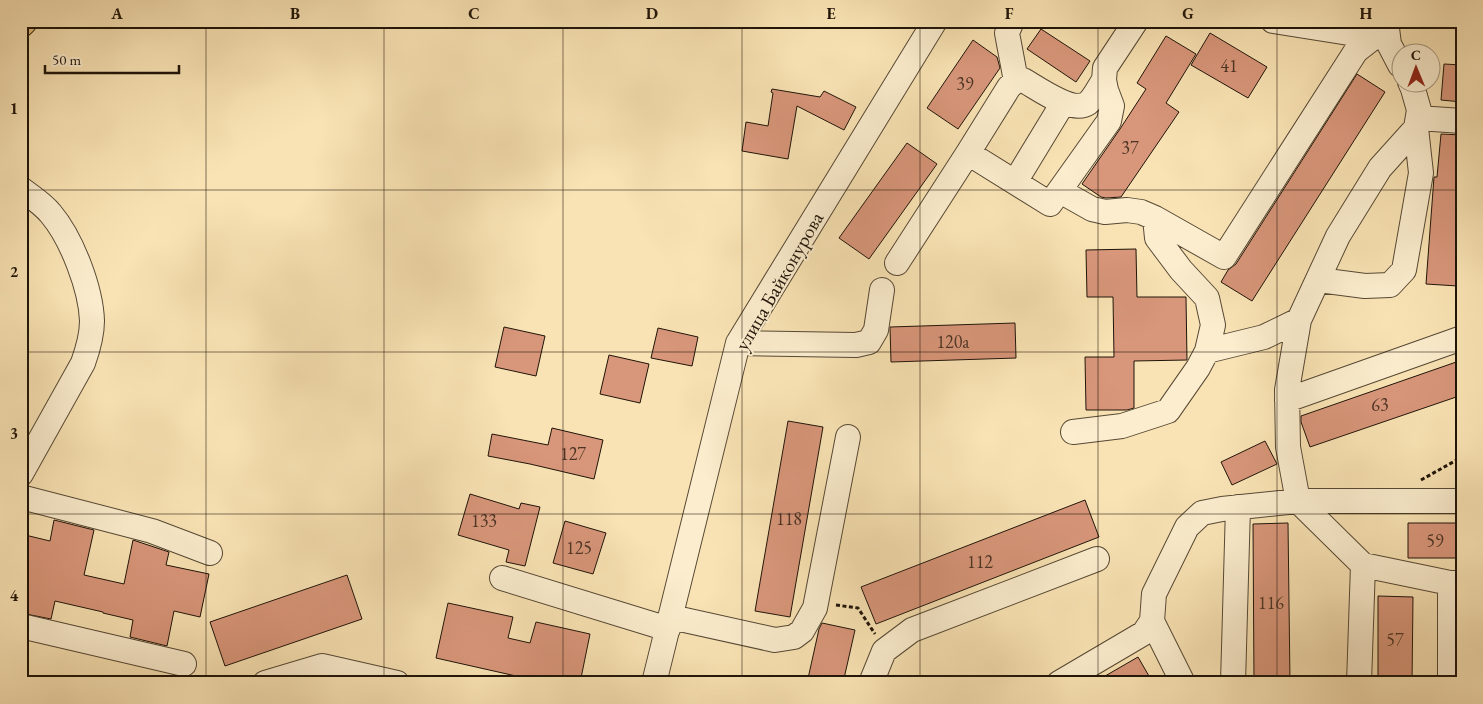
<svg xmlns="http://www.w3.org/2000/svg" width="1483" height="704" font-family="'EB Garamond',serif">
	<style>
		.building { fill: #d8967a; stroke: #1f1409 }
		.lines { fill: none; stroke-linecap: round; stroke-linejoin: round }
		.minor-casing { stroke: #564834; stroke-width: 26 }
		.major-casing { stroke: #1f1409; stroke-width: 30 }
		.path { stroke: #1f1409; stroke-width: 3; stroke-dasharray: 4 2.5; stroke-linecap: butt }
		.minor { stroke: #fbedce; stroke-width: 24 }
		.major { stroke: #ecc27a; stroke-width: 28 }
		.grid { fill: none; stroke: #1f1409; stroke-width: 1; stroke-opacity: 0.55 }
		.labels { text-anchor: middle; stroke-width: 4; stroke-linejoin: round; paint-order: stroke }
		.number-label { font-size: 18px; fill: #4d3425 }
		.street-label { font-size: 20px; fill: #1f1409; stroke: #fbedce }
		.neatline { fill: none; stroke: #1f1409; stroke-width: 2 }
		.grid-label { font-size: 16px; text-anchor: middle; font-weight: bold; fill: #1f1409 }
	</style>
	<rect width="100%" height="100%" fill="#f9e3b4"/>
	<filter id="stains"><feTurbulence type="fractalNoise" baseFrequency=".004" numOctaves="4"/><feColorMatrix values="0 0 0 0 .2 0 0 0 0 .09 0 0 0 0 .02 0 0 0 .5 -.17"/></filter>
	<radialGradient id="worn" r=".72"><stop offset=".6" stop-color="#630" stop-opacity="0"/><stop offset="1" stop-color="#630" stop-opacity=".3"/></radialGradient>
	<path class="building" d="M1041,29L1090,61L1076,82L1027,49Z
		M1210,33L1267,67L1248,98L1191,65Z
		M1166,36L1196,54L1166,103L1179,112L1121,197L1106,198L1101,197L1082,184L1120,129L1146,89L1137,83Z
		M973,40L997,57L1000,68L958,129L927,108Z
		M1444,64L1462,65V102L1441,100Z
		M1357,74L1385,92L1252,301L1221,282L1228,270L1236,264Z
		M772,89L820,97L824,91L856,107L844,130L797,106L788,159L742,151L746,122L768,126L773,93L771,92Z
		M1441,134L1462,135V238L1458,286L1426,284L1434,177H1437Z
		M907,143L937,164L869,259L839,238Z
		M1136,249L1137,297H1186L1187,360L1134,361V408L1127,410H1086L1085,357H1114L1113,297H1087L1086,250Z
		M1015,323L1016,358L891,362L890,327Z
		M504,327L545,336L536,376L495,367Z
		M658,328L698,337L692,366L651,358Z
		M609,355L649,364L640,403L600,394Z
		M1462,360V395L1310,447L1301,422V416Z
		M788,421L823,427L790,617L755,611Z
		M552,428L603,440L594,479L530,464L488,456L492,434L548,445Z
		M1265,441L1277,464L1232,485L1221,462Z
		M470,494L519,509L521,503L540,507L525,566L506,562L509,550L458,535Z
		M1085,500L1099,537L876,624L861,587Z
		M54,520L94,530L84,575L124,584L133,540L169,552L166,565L209,574L200,617L174,611L167,646L130,637L133,620L103,613V612L55,601L51,619L21,613V587L24,572L21,571V534L50,541Z
		M565,521L606,533L593,574L553,563Z
		M1288,523L1290,683H1254L1253,524Z
		M1408,523H1462V558H1408Z
		M347,575L362,619L225,666L210,622Z
		M1378,596L1413,597L1412,683H1378Z
		M448,603L513,617L508,638L530,643L536,622L590,634L580,683H547L436,658Z
		M822,623L855,630L843,683H807L819,629Z
		M1138,657L1153,683H1093Z"/>
	<g class="lines">
		<g class="minor-casing">
			<path id="minor" d="M1012,21L1007,33L1016,81
				M1273,21L1374,37
				M1386,21L1389,44L1400,65
				M1418,118L1462,121
				M968,153L1050,204L1109,121L1112,106L1106,90L1104,80L1105,68L1136,21
				M1015,182L1063,103
				M21,189C32,197 43,204 51,214C72,239 91,289 92,321C92,336 88,349 83,363L21,474
				M1060,191L1092,209L1105,212L1127,210L1141,212L1155,218L1224,257L1356,51L1374,37L1384,21
				M897,263L968,153L1009,87L1016,81L1023,80C1038,88 1072,114 1088,103C1094,98 1099,87 1104,80
				M1319,280L1365,286L1390,285L1404,270L1421,173L1416,128
				M738,343L856,345L869,342L876,330L882,290
				M1207,351L1264,337L1299,320
				M1287,400L1462,338
				M1073,432L1122,426L1168,411L1198,368L1207,351L1213,325L1207,298L1181,270L1157,238L1155,218
				M21,497L152,531L210,553
				M502,578L668,629
				M1450,583L1363,565L1298,501H1462
				M671,617L775,640L794,637L802,631L815,608L848,437
				M21,626L184,664
				M265,683L322,666L397,683
				M654,683L738,343L935,21
				M871,683L884,651L912,630L1097,559
				M1059,683L1144,633L1152,621
				M1183,683L1152,621L1154,594L1187,527L1202,513L1222,509L1298,501L1288,447L1287,390L1299,320L1338,236L1380,168L1416,128L1419,110L1413,89L1410,82
				M1233,683L1238,507
				M1359,683L1363,565
				M1450,683V583H1462"/>
		</g>
		<g class="major-casing">
			<path id="major" d="M21,23L23,21"/>
		</g>
		<path class="path" d="M1421,480L1462,457
			M836,605L858,608L875,634"/>
		<use href="#minor" class="minor"/>
		<use href="#major" class="major"/>
	</g>
	<path class="grid" d="M206,21V683M384,21V683M563,21V683M742,21V683M920,21V683M1098,21V683M1277,21V683M21,190H1462M21,352H1462M21,514H1462"/>
	<g class="labels">
		<g class="number-label">
			<text x="1229" y="72">41</text>
			<text x="965" y="90">39</text>
			<text x="1130" y="154">37</text>
			<text x="953" y="348">120а</text>
			<text x="1380" y="411">63</text>
			<text x="573" y="460">127</text>
			<text x="789" y="525">118</text>
			<text x="484" y="527">133</text>
			<text x="1435" y="547">59</text>
			<text x="579" y="554">125</text>
			<text x="980" y="568">112</text>
			<text x="1271" y="609">116</text>
			<text x="1395" y="646">57</text>
		</g>
		<g class="street-label">
			<text transform="translate(779 281) rotate(-60)" y="7">улица Байконурова</text>
		</g>
	</g>
	<rect width="1483" height="704" fill="none" stroke="#f9e3b4" stroke-width="55"/>
	<g transform="translate(1416 68) rotate(359)"><circle r="24" fill="#fbedce" stroke="#a3967f"/>
	<path d="M0-4L9 19L0 12L-9 19Z" fill="#8f2418"/>
	<text y="-8" font-size="14" font-weight="bold" text-anchor="middle" fill="#1f1409">С</text>
	</g>
	<path d="M45 65v8h134v-8" fill="none" stroke="#1f1409" stroke-width="2.5"/>
	<text x="52" y="65" font-size="15" fill="#1f1409" stroke="#fbedce" stroke-width="4" paint-order="stroke">50 m</text>
	<rect x="28" y="28" width="1428" height="648" class="neatline"/>
	<g class="grid-label">
		<text x="117" y="19">A</text>
		<text x="295" y="19">B</text>
		<text x="474" y="19">C</text>
		<text x="652" y="19">D</text>
		<text x="831" y="19">E</text>
		<text x="1009" y="19">F</text>
		<text x="1188" y="19">G</text>
		<text x="1366" y="19">H</text>
		<text x="14" y="114">1</text>
		<text x="14" y="277">2</text>
		<text x="14" y="439">3</text>
		<text x="14" y="601">4</text>
	</g>
	<rect width="100%" height="100%" filter="url(#stains)"/>
	<rect width="100%" height="100%" fill="url(#worn)"/>
</svg>
